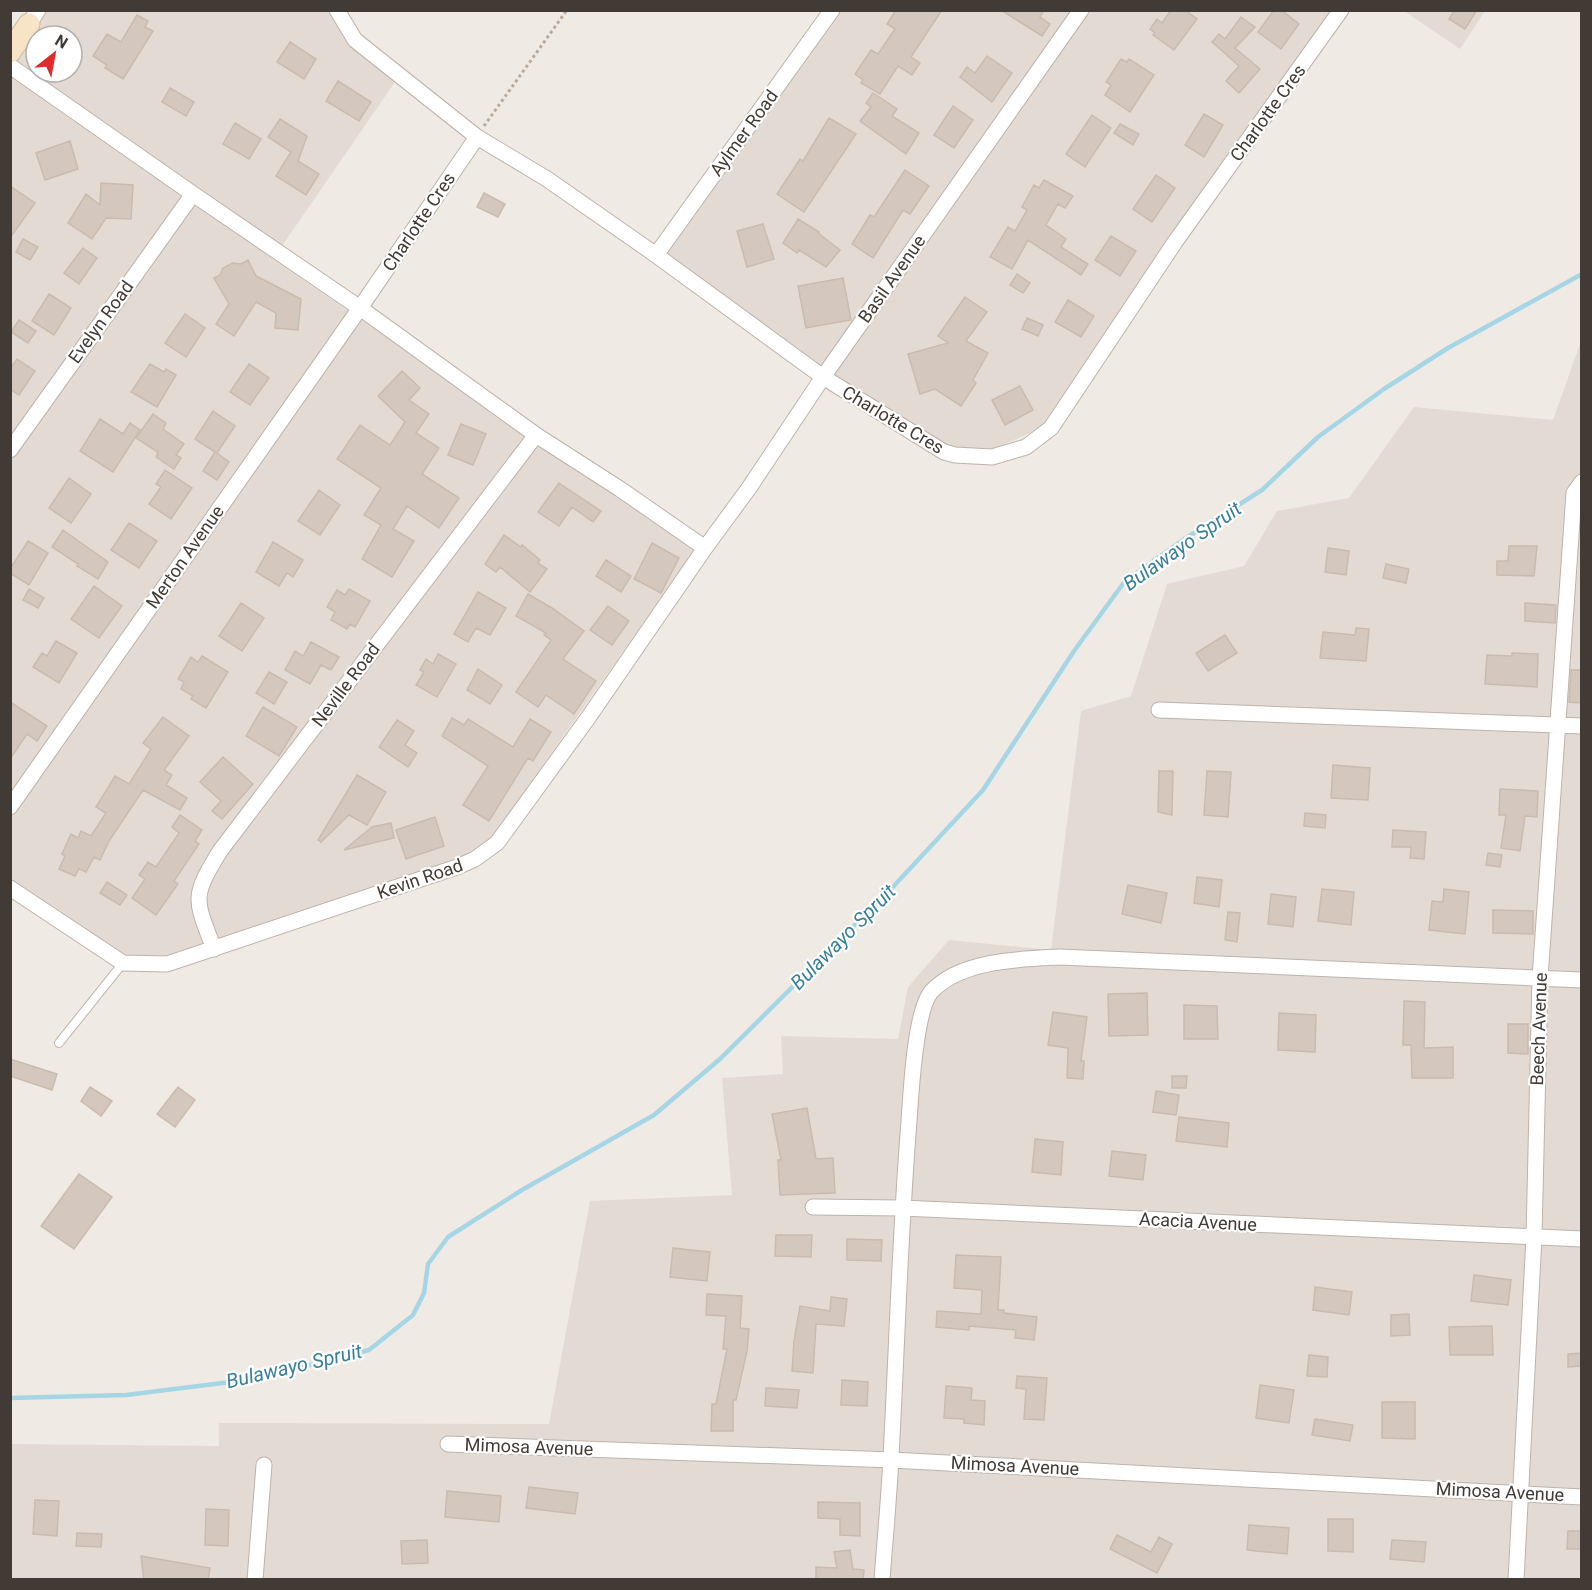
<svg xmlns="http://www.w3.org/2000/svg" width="1592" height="1590" font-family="Roboto,sans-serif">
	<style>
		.residential { fill: #e3dbd3; fill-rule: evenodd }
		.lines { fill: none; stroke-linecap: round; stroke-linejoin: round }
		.stream { stroke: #a6d6e6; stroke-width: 4.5 }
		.building { fill: #d3c7be; stroke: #cabbaf; stroke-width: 1.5 }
		.lane-casing { stroke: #bdb3ab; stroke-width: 10 }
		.street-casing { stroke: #bdb3ab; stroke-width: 17 }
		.secondary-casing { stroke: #cdb89b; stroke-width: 23 }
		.path { stroke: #baaa9b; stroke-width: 3; stroke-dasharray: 3 3; stroke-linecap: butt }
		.lane { stroke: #fff; stroke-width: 8 }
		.street { stroke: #fff; stroke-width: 15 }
		.secondary { stroke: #f7e4c6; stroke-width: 21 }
		.labels { text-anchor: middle; stroke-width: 4.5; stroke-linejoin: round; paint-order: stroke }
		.street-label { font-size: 18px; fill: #413a35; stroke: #fff }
		.water-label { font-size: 20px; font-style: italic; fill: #397f98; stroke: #fff }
	</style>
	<rect width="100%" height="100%" fill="#f0eae4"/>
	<path class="residential" d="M39,11H330L350,45L395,82L273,259L695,550L490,840L453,862L165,959L125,958L11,883L10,53ZM36,36H72V72H36Z
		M837,11H1332L1048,425L991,450L948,446L821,367L666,253Z
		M1404,11H1485L1460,49Z
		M1580,344H1581V1579L11,1580V1444L219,1446V1423L549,1424L590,1201L732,1195L722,1078L783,1074L781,1036L898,1039L908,987L949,940L1051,950L1081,711L1131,696L1167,584L1244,566L1277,511L1349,498L1414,407L1553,420Z"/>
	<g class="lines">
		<path class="stream" d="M10,1398L126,1395L255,1379L369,1350L413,1315L424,1293L428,1264L448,1237L522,1190L654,1115L720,1059L891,889L983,790L1074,651L1125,581L1183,540L1262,490L1318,437L1384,389L1448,348L1582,274"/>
	</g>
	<path class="building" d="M896,10H942L911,57L920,63L912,75L898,66L880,94L861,83L863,80L855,74L871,50L878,54L895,29L887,24Z
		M1001,10H1044L1040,17L1050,24L1042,36Z
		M1171,10H1185L1197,19L1174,50L1153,35L1155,33L1150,29L1157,19L1162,23Z
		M1274,10H1281L1299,24L1281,49L1258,32Z
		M1455,10H1477L1465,29L1449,19Z
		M137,15L148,21L145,27L153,31L123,79L105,68L107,65L93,56L107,34L121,42Z
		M1241,17L1255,27L1235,48L1260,69L1239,93L1226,81L1239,66L1212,42L1219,34L1225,39Z
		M290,42L316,59L304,79L277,62Z
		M987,56L1012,73L992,102L960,77L967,67L975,73Z
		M1121,59L1127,62L1129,59L1154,75L1130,112L1105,95L1111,85L1106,82Z
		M338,81L371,102L359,121L326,101Z
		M170,88L194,102L186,116L162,102Z
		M873,93L897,109L892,116L919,133L906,154L860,121L871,107L866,103Z
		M953,106L973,120L954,148L934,135Z
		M1204,114L1223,125L1204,157L1185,145Z
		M1092,115L1111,128L1085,167L1066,154Z
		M829,118L856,134L804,212L777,194L800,159L803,161Z
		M280,119L307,136L298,161L319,174L306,195L276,176L291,152L268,137Z
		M235,123L261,139L249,159L223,144Z
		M1120,124L1139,134L1133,145L1114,133Z
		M70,141L78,169L45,180L36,153Z
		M905,170L929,186L910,214L903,210L873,258L852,244L870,215L874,217Z
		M1156,175L1175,188L1152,222L1133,209Z
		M1044,180L1073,196L1065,208L1058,204L1046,225L1066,239L1061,247L1088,264L1081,275L1028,240L1012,269L990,257L1008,227L1015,231L1027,210L1022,207L1034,185L1039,188Z
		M101,183L133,185L131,219L106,218L92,239L68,223L86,194L100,205Z
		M10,186L35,203L10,238Z
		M484,193L505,204L498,217L477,207Z
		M798,219L819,232L818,233L840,250L826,267L799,250L797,253L783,243Z
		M763,224L774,259L747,267L737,231Z
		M1111,236L1136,251L1120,276L1095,260Z
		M23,239L38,247L30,260L16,252Z
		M83,248L97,258L79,284L64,273Z
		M248,260L256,276L301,299L298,330L275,328L276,313L256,302L234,336L216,324L229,304L214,278L220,275L223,268L233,263L241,264Z
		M1017,274L1030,283L1023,293L1010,285Z
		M843,278L851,320L806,328L798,286Z
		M49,294L71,308L54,335L32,321Z
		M965,297L987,312L966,341L988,353L973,380L976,383L961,406L935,389L920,394L908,354L948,343L938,336Z
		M1068,300L1094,316L1081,337L1055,322Z
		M185,314L205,328L186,357L165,343Z
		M1027,318L1043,325L1038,336L1022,329Z
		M19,320L36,331L28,343L11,332Z
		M17,359L35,371L19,395L10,389V369Z
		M150,364L164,372L166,369L176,375L157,407L131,392Z
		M249,364L269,378L250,405L230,392Z
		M402,371L420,388L409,400L429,414L416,433L439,448L422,474L459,498L439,528L407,506L393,529L414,541L392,577L362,559L381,525L364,515L381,488L337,459L360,425L390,445L405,422L378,396Z
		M1020,386L1033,410L1005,425L992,400Z
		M213,411L235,426L217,453L229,462L217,480L203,471L215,452L195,439Z
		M153,414L166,423L163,429L184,444L176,455L181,458L174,469L156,457L158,452L136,438Z
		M100,419L123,434L130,423L140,430L113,472L80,451Z
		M461,424L486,434L473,465L448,455Z
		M165,470L192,488L171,519L149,504L161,487L156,484Z
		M69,478L91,494L71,523L49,508Z
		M559,483L601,511L593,522L572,507L559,526L538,512Z
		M319,490L340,505L320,535L298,521Z
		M129,523L157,541L139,568L111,550Z
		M63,530L108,562L98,579L77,566L78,564L52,547Z
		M504,535L521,547L522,545L540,560L538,563L547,569L530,592L500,567L496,572L485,564Z
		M28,541L48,553L29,585L10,573V569Z
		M273,542L303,560L293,577L287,573L279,586L256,572Z
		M652,543L679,558L661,593L634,579Z
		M1509,546H1537L1534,576L1497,575V561H1508Z
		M1328,548L1349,551L1346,575L1325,572Z
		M606,560L631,576L621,592L596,576Z
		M1386,564L1409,569L1406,583L1383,578Z
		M94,586L122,606L99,638L71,619Z
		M29,589L44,598L38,608L23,600Z
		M349,589L370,601L355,627L350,624L347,629L331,620L335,612L327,607L337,590L345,595Z
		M478,592L506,608L490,635L476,628L468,642L454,634Z
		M528,594L552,608L584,631L563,659L596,681L574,714L546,695L538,707L516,692L551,640L544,635L546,633L516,616Z
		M241,603L264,618L242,651L219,636Z
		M1525,603L1556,605L1555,623L1525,621Z
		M608,606L629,621L612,645L590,630Z
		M1356,628L1369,629L1366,661L1320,658L1323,632L1355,635Z
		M1225,635L1237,653L1208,671L1196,653Z
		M56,641L77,653L59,683L33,667L42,653L47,656Z
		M311,642L339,657L331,670L321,665L310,684L285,670L295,651L303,656Z
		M1512,653L1538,654L1537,687L1485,684L1487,655L1512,656Z
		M438,654L456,664L437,697L416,685L424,672L420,670L426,659L433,664Z
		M202,656L228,672L206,708L191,699L193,696L181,689L184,682L178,679L191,657L198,662Z
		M478,669L502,685L490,704L467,690Z
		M1571,670H1581V703L1569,702Z
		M269,672L287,682L274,704L256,693Z
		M10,702L47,726L37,741L27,734L10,759Z
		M263,707L297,727L279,756L246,736Z
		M163,717L189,736L164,770L172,775L166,785L187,798L180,810L143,790L109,841L100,860L94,857L86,872L79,869L75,876L59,869L65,856L62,854L71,834L78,838L81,831L91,836L106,813L96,807L115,776L129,784L151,749L143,743Z
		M452,718L464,725L468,719L513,747L530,719L551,732L533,761L528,758L489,821L463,805L488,766L442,736Z
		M397,720L414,731L405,745L417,753L408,767L379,747Z
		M223,757L253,784L222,819L212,811L221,801L200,782Z
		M1333,765L1370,768L1368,800L1331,798Z
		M1159,771H1173L1172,815L1158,812Z
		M1207,771L1231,772L1228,817L1204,815Z
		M357,775L386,792L367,825L349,815L321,842L318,840Z
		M1500,789L1538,791L1537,817L1525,816L1520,851L1501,848L1506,815H1499Z
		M1305,813L1326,815L1325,828L1304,826Z
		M180,815L202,830L195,841L199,844L174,881L178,884L156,915L132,898L145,879L139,875L148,862L156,867L179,833L172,827Z
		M435,817L444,846L406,859L396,830Z
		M391,823L394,838L344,850L372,827Z
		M1393,830L1426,832L1424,859L1410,858L1411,847H1392Z
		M1488,853L1502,855L1500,867L1486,865Z
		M1197,877L1222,880L1219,907L1194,903Z
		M107,882L127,895L120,905L100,893Z
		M1128,885L1167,893L1161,923L1122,914Z
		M1322,889L1354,892L1351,925L1318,921Z
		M1444,889L1469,892L1465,934L1429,930L1432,901L1443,902Z
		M1271,894L1296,897L1293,927L1268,924Z
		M1493,910L1533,911V934L1493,933Z
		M1228,912L1240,913L1237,942L1225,940Z
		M1147,993L1148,1035L1109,1036L1108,994Z
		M1404,1001L1425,1002L1424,1048L1453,1047V1078H1412L1411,1045H1403Z
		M1184,1005L1217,1006L1218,1039H1184Z
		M1053,1012L1087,1017L1081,1061H1084L1083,1079L1067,1078L1068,1048L1048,1045Z
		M1279,1013L1316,1015L1315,1052L1278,1050Z
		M1508,1024H1528V1054L1508,1053Z
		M10,1059L57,1074L52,1090L10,1076Z
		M1172,1076H1187L1186,1088H1172Z
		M90,1087L112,1101L101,1116L81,1101Z
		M178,1087L195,1100L175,1127L157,1114Z
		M1156,1091L1179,1095L1176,1115L1153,1112Z
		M807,1108L816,1159L833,1158L835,1193L780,1195L778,1160H781L772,1114Z
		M1179,1117L1229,1123L1227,1147L1176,1141Z
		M1035,1139L1063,1142L1061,1175L1032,1172Z
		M1112,1151L1146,1155L1143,1180L1109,1176Z
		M79,1174L112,1197L74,1249L41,1226Z
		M776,1235H812L811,1257L775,1256Z
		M847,1239L882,1240L881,1261L847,1260Z
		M673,1248L710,1252L707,1281L670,1277Z
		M956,1255L1001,1257L998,1310H1004V1313L1037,1317L1034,1340L1015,1338L1016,1330L969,1326V1330L936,1327L937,1311L981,1314L982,1290L954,1288Z
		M1474,1275L1511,1280L1508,1305L1471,1301Z
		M1315,1287L1352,1292L1349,1315L1313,1310Z
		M707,1294L742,1296L740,1328L749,1329L747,1351L736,1400H733V1431H711L712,1404H716L727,1349H723L726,1316L706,1315Z
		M831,1297L847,1299L844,1326L816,1324L813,1373L792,1371L794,1341L800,1306L830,1311Z
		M1409,1314L1410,1335L1391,1336V1315Z
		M1492,1326L1493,1355H1450L1449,1327Z
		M1581,1353V1366L1568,1367V1354Z
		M1309,1355L1328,1357L1327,1377L1307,1376Z
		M1017,1376L1047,1378L1044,1420L1024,1419L1026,1389L1016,1388Z
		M842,1380L868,1382L867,1406L841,1405Z
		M1260,1385L1294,1390L1289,1423L1256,1418Z
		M946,1386L972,1388L971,1400L985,1401L984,1425L964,1423V1419L944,1418Z
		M766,1388L799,1390L797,1408L765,1406Z
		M1382,1402H1415V1439L1382,1438Z
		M1315,1419L1353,1425L1350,1441L1312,1435Z
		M529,1487L578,1493L575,1514L526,1508Z
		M447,1491L501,1496L499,1522L445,1517Z
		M35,1500L59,1501L57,1536L33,1534Z
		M818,1502L860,1503V1536L840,1535V1519L818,1518Z
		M206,1509L229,1510L228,1546L205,1545Z
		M1328,1519H1353V1552L1328,1551Z
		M1249,1525L1289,1528L1287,1554L1247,1550Z
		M1568,1531H1581V1549H1567Z
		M77,1533L102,1534L101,1547L76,1546Z
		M1117,1535L1151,1552L1159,1537L1172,1544L1157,1573L1110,1549Z
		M427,1540L428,1563L402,1564L401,1541Z
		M1392,1540L1426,1542L1424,1562L1390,1559Z
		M850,1550L853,1569L864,1570L863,1580H816V1567L837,1568L834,1552Z
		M141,1556L210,1568L208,1580H144Z"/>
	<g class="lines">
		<g class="lane-casing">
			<path id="lane" d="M59,1043L123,963"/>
		</g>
		<g class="street-casing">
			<path id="street" d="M337,10L355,40L477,137L547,179L656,255L823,377L944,452L955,455L992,457L1026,447L1051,428L1175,242L1341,10
				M29,24L38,10
				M10,66L193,194L360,308L536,435L620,489L705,548
				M656,255L832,10
				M10,450L193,194
				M1159,710L1582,726
				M10,807L360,308L477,137
				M10,888L123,963L167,964L457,867L475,859L497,843L588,718L705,548L749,488L823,377L1081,10
				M214,949C195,899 191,898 220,851L536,435
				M813,1207L902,1208L1582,1239
				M448,1444L891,1460L1582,1497
				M255,1580L264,1465
				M882,1580C885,1539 889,1498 891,1457C897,1345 900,1233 909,1121C911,1093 915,1011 931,992C960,960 1020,959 1060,957L1582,980
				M1516,1580L1534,1237L1540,978L1574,493L1582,482"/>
		</g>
		<g class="secondary-casing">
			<path id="secondary" d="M10,52L29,24"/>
		</g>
		<path class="path" d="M484,126L567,10"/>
		<use href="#lane" class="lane"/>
		<use href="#street" class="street"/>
		<use href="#secondary" class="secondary"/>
	</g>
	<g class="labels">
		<g class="street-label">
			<text transform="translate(1268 113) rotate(-54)" y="6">Charlotte Cres</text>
			<text transform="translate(744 133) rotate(-54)" y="6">Aylmer Road</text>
			<text transform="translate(419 222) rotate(-56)" y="6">Charlotte Cres</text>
			<text transform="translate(892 279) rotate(-55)" y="6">Basil Avenue</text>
			<text transform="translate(101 322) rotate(-54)" y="6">Evelyn Road</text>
			<text transform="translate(893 420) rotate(31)" y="6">Charlotte Cres</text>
			<text transform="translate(185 557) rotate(-55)" y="6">Merton Avenue</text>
			<text transform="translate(346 685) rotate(-53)" y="6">Neville Road</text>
			<text transform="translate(420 879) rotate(-19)" y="6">Kevin Road</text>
			<text transform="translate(1539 1029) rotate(-88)" y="6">Beech Avenue</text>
			<text transform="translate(1198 1222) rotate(3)" y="6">Acacia Avenue</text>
			<text transform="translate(529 1447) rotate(2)" y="6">Mimosa Avenue</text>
			<text transform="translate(1015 1466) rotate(3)" y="6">Mimosa Avenue</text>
			<text transform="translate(1500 1492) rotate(3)" y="6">Mimosa Avenue</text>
		</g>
		<g class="water-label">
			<text transform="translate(1182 546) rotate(-35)" y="7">Bulawayo Spruit</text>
			<text transform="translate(843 937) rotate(-45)" y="7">Bulawayo Spruit</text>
			<text transform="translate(294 1366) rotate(-13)" y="7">Bulawayo Spruit</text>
		</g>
	</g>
	<rect width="1592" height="1590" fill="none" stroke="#413a35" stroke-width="24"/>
	<g transform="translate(54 54) rotate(31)"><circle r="28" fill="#ffffff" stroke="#b3b0ae" stroke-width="1.5"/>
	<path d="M0-4.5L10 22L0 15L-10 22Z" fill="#e02b2c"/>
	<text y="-9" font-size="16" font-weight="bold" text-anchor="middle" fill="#413a35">N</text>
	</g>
</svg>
